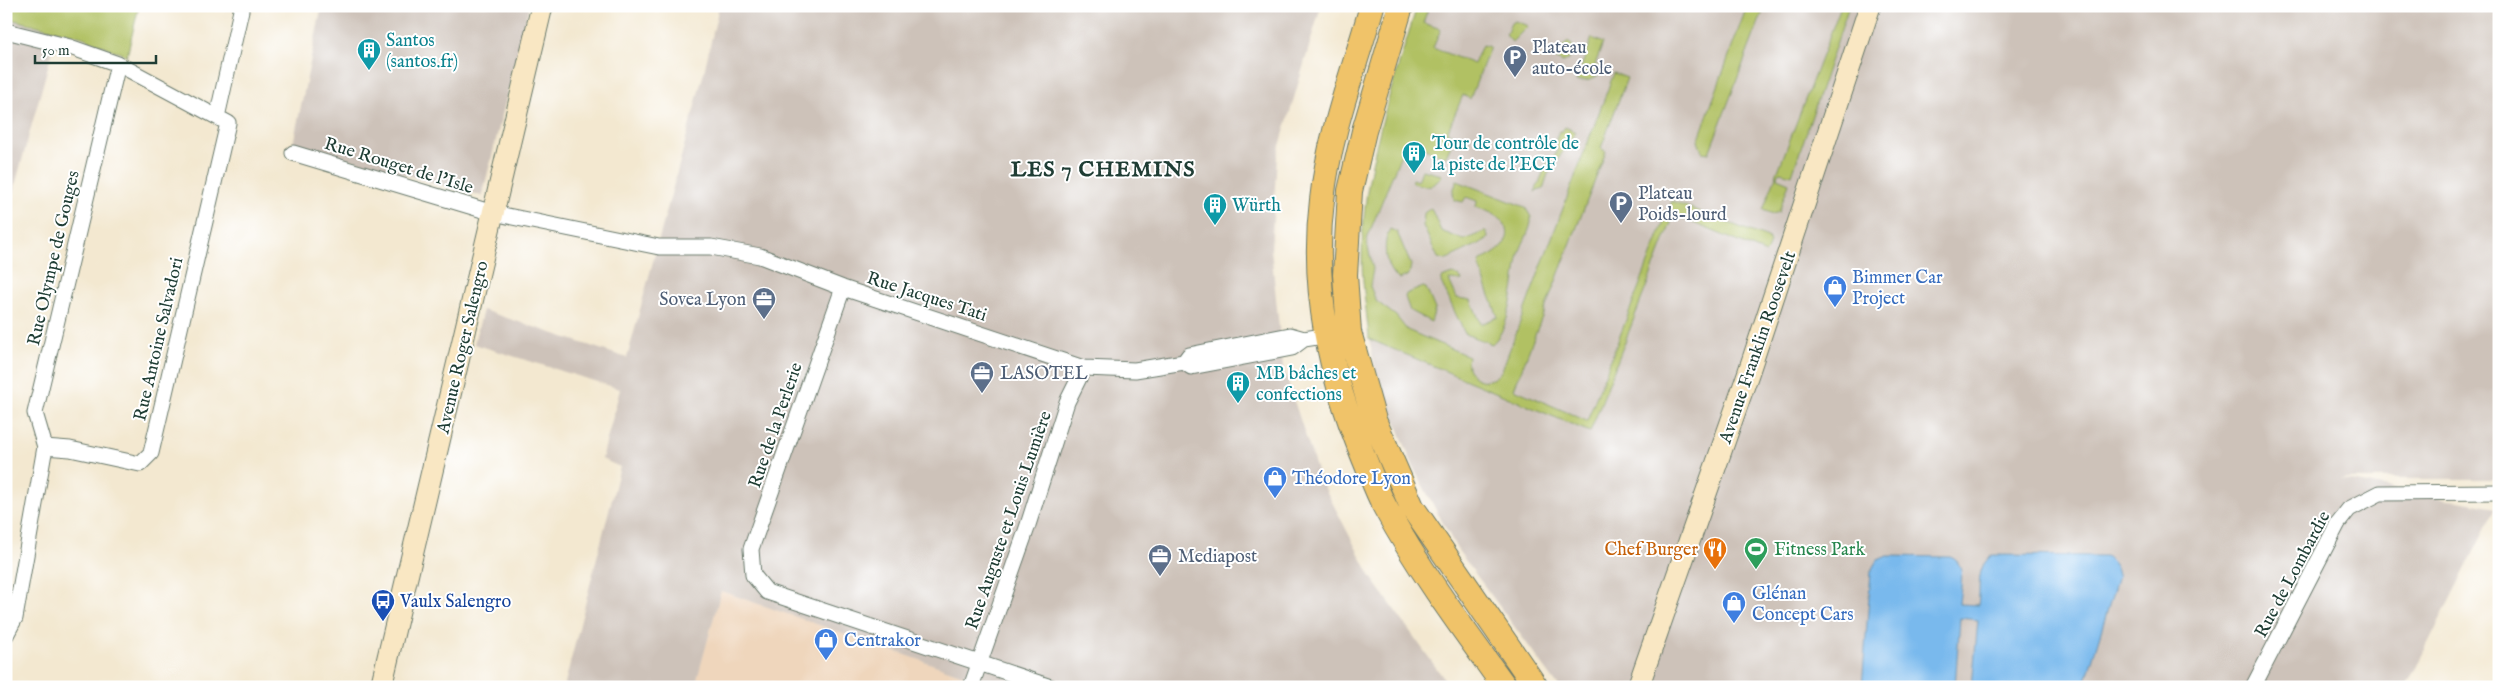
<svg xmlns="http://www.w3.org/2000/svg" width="2505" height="693" font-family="'IM FELL English',serif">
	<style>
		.built { fill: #efd6bc }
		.industrial { fill: #cdc2b9 }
		.green { fill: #b1c164; stroke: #687f4c }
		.water { fill: #79b9ed; stroke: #4c7b90 }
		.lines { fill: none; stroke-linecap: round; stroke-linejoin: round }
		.street-casing { stroke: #69796b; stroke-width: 17 }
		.secondary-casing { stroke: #69796b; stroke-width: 23 }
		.primary-casing { stroke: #69796b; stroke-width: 26 }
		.street { stroke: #fff; stroke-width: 15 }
		.secondary { stroke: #f9e7c3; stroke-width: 21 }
		.primary { stroke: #f0c369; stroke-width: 24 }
		.labels { text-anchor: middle; stroke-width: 4; stroke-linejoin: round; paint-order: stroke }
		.culture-label { font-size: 18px; fill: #0d838f; stroke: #fff; text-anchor: start }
		.service-label { font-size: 18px; fill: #4e5e75; stroke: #fff; text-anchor: start }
		.street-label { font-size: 18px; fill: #1f3d34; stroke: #fff }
		.shop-label { font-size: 18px; fill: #366cbe; stroke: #fff; text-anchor: start }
		.food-label { font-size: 18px; fill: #c56008; stroke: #fff; text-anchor: end }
		.leisure-label { font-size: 18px; fill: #27864d; stroke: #fff; text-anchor: start }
		.transit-label { font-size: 18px; fill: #164399; stroke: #fff; text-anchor: start }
		.district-label { font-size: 22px; font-weight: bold; letter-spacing: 1px; fill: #1f3d34; stroke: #fff }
	</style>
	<rect width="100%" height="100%" fill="#fff"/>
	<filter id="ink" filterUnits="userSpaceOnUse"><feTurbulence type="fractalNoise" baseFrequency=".02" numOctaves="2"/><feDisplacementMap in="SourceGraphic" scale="10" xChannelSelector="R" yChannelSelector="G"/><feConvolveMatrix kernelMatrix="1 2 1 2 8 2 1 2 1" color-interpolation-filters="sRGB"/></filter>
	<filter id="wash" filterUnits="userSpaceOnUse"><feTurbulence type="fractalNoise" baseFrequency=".0096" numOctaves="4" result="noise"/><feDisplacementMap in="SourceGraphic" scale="20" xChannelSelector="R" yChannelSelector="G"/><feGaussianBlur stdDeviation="1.12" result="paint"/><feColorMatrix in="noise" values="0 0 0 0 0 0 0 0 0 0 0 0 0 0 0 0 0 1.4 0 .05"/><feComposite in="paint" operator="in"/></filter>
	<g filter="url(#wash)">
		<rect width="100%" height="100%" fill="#f3e8d0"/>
		<path class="built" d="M721,591L998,687H695Z"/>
		<path class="industrial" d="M322,6H529L482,196L293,144Z
			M719,6H1321L1277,156L1271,249L1283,367L1319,477L1371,577L1450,687H998L721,591L695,687H564L620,467L602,459L620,389L474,344L483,310L627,358L704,72Z
			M1417,6H2499V479H2340L2496,508L2406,687H1559L1457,549L1415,471L1376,371L1369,339L1362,259L1364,214L1372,161Z
			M6,18L58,30L6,218Z"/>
		<path class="green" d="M6,6H139L127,56L82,37L6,18Z
			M1417,6H1429L1423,23L1441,29L1433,48L1474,64L1482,45L1490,47L1470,99L1463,95L1447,133L1455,136L1446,157L1406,142L1368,236L1367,243L1373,269L1370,286L1376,301L1396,316L1407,330L1468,356C1463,379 1489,390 1502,370L1614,73L1627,78L1601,148L1606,152L1514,389L1587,421L1672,201L1768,238L1770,243L1766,253L1674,215L1590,432L1369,339C1367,313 1362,286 1362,259C1361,172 1392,88 1417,6Z
			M1747,6H1765L1709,153L1702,152L1698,141Z
			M1841,6H1849L1792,175L1780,172L1777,178L1789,183L1779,212L1773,214L1763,210Z
			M1515,21L1528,26L1512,42L1506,35L1511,23Z
			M1592,38L1603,43L1595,65L1602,68C1598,81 1587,81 1576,81Z
			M1568,42L1574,47L1568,60L1563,62L1552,57Z
			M1565,127L1576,132L1548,174L1543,189L1535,192L1549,159L1553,160L1558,147L1554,145L1559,131H1562Z
			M1422,170L1442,175C1435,189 1423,187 1411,182L1412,179L1418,181Z
			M1457,181L1525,207L1531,217C1532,230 1522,242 1519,254C1513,281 1513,325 1492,344L1465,334L1441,282L1442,278L1453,274L1460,277L1462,281L1449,280L1457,298L1471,300L1481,324L1498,317L1479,266L1481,260C1500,253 1520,235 1498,217C1492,212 1483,210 1476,207L1477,201L1466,197L1463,202L1454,200L1453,191Z
			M1431,208L1441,231L1464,240L1486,231L1488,236L1487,240L1445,260L1438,258L1423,226L1424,213Z
			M1390,229L1397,232L1411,265L1409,275L1399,279C1384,271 1382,242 1390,229Z
			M1423,287L1426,288L1435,309L1431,322L1410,311L1405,297L1406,294Z"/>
		<path class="water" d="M1993,555L2106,556C2113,562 2117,567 2118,576L2084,687H1972L1978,620L1960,618L1955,687H1862L1871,572L1878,560L1887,556L1950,557C1968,563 1960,588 1959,604L1978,605C1981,587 1975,566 1993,555Z"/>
	</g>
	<g filter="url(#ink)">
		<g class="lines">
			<g class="street-casing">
				<path id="street" d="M6,31L70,47L118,64L228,123L151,453L140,464L70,449L45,447
					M217,117L242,6
					M293,153L493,213L659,247H711L760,256L843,288L1084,368L1135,370L1184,362L1189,355L1290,335L1304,339
					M843,288L751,549L753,575L767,592L1051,687
					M1184,362L1191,367L1292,348L1304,339L1336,334
					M6,635L15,618L45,447L35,413L118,64
					M971,687L1027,528L1067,402L1084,368
					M2253,687L2338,523L2349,509L2380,493L2499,492"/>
			</g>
			<g class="secondary-casing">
				<path id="secondary" d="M381,687L542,6
					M1638,687L1748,374L1870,6"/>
			</g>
			<g class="primary-casing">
				<path id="primary" d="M1372,6C1354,70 1329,134 1322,200C1311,290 1330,375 1364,458C1371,475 1377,492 1385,507C1419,570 1463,629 1505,687
					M1401,6L1364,131L1350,191L1345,275L1349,332L1374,420L1412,507L1536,687"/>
			</g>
			<use href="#street" class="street"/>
			<use href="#secondary" class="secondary"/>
			<use href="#primary" class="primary"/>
		</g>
	</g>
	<defs>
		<g id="building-pin" transform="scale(1.25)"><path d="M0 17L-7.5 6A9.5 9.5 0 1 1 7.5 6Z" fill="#0f9aa8" stroke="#fff"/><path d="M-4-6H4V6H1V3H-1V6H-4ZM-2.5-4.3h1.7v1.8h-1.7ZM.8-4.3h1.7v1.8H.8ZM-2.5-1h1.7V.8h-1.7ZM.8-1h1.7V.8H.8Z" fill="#fff"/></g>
		<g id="parking-pin" transform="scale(1.25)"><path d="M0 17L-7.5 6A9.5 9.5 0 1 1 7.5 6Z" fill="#5c6f8a" stroke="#fff"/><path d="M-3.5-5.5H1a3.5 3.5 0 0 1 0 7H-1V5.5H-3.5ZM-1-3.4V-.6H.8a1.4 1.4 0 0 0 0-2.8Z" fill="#fff"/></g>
		<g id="shop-pin" transform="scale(1.25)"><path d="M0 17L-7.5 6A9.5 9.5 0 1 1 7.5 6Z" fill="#3f7fe0" stroke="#fff"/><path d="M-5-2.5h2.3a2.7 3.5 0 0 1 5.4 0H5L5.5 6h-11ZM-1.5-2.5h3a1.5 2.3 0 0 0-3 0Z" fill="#fff"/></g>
		<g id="office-pin" transform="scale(1.25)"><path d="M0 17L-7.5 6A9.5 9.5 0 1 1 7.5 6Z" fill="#5c6f8a" stroke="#fff"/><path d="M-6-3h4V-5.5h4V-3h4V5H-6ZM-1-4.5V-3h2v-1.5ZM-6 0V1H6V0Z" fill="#fff"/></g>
		<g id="restaurant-pin" transform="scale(1.25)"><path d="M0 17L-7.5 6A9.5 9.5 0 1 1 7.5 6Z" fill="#e8710a" stroke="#fff"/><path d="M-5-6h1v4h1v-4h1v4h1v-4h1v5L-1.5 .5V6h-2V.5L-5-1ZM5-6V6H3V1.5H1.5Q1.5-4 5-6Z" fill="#fff"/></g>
		<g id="stadium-pin" transform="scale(1.25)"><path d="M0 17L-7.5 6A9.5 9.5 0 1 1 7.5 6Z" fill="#2e9e5b" stroke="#fff"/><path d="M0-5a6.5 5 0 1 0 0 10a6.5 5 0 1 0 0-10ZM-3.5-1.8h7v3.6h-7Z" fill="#fff"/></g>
		<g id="bus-pin" transform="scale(1.25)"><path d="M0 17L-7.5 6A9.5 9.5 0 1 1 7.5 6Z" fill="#1a4fb4" stroke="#fff"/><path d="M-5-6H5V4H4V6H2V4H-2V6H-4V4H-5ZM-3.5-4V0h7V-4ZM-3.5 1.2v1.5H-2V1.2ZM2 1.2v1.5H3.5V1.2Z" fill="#fff"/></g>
	</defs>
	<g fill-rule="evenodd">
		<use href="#building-pin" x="369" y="50"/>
		<use href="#parking-pin" x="1515" y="57"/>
		<use href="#building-pin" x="1414" y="153"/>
		<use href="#parking-pin" x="1621" y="203"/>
		<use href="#building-pin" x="1215" y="205"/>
		<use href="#shop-pin" x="1835" y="287"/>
		<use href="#office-pin" x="764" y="299"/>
		<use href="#office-pin" x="982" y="373"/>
		<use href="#building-pin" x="1238" y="383"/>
		<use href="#shop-pin" x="1275" y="478"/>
		<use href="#restaurant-pin" x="1715" y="549"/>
		<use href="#stadium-pin" x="1756" y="549"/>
		<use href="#office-pin" x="1160" y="556"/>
		<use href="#bus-pin" x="383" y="601"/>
		<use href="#shop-pin" x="1734" y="603"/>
		<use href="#shop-pin" x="826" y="640"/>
	</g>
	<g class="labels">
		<g class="culture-label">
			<text x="386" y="46">Santos<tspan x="386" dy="21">(santos.fr)</tspan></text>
			<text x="1432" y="149">Tour de contrôle de<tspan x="1432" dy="21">la piste de l'ECF</tspan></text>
			<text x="1232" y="211">Würth</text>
			<text x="1256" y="379">MB bâches et<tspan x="1256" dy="21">confections</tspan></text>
		</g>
		<g class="service-label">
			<text x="1532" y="53">Plateau<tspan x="1532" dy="21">auto-école</tspan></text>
			<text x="1638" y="199">Plateau<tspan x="1638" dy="21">Poids-lourd</tspan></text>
			<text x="746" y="305" text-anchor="end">Sovea Lyon</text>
			<text x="1000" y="379">LASOTEL</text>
			<text x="1178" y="562">Mediapost</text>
		</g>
		<g class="street-label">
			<text transform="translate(399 165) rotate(17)" y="6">Rue Rouget de l'Isle</text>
			<text transform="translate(53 258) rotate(-77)" y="6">Rue Olympe de Gouges</text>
			<text transform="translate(927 296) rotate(18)" y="6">Rue Jacques Tati</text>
			<text transform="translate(158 339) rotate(-77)" y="6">Rue Antoine Salvadori</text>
			<text transform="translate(462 347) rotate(-77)" y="6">Avenue Roger Salengro</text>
			<text transform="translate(1757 347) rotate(-71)" y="6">Avenue Franklin Roosevelt</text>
			<text transform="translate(775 425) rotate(-71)" y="6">Rue de la Perlerie</text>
			<text transform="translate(1008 520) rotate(-71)" y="6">Rue Auguste et Louis Lumière</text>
			<text transform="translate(2292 574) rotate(-62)" y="6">Rue de Lombardie</text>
		</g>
		<g class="shop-label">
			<text x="1852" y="283">Bimmer Car<tspan x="1852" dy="21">Project</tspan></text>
			<text x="1292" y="484">Théodore Lyon</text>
			<text x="1752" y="599">Glénan<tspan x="1752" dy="21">Concept Cars</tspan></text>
			<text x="844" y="646">Centrakor</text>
		</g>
		<g class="food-label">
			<text x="1698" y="555">Chef Burger</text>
		</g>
		<g class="leisure-label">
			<text x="1774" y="555">Fitness Park</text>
		</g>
		<g class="transit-label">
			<text x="400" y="607">Vaulx Salengro</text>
		</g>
		<g class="district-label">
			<text x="1103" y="176">LES 7 CHEMINS</text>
		</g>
	</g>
	<rect width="2505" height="693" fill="none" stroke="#fff" stroke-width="25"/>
	<path d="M35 55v8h121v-8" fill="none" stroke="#1f3d34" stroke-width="2.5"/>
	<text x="42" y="55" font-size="15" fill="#1f3d34" stroke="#ffffff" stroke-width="4" paint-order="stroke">50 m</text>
</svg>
